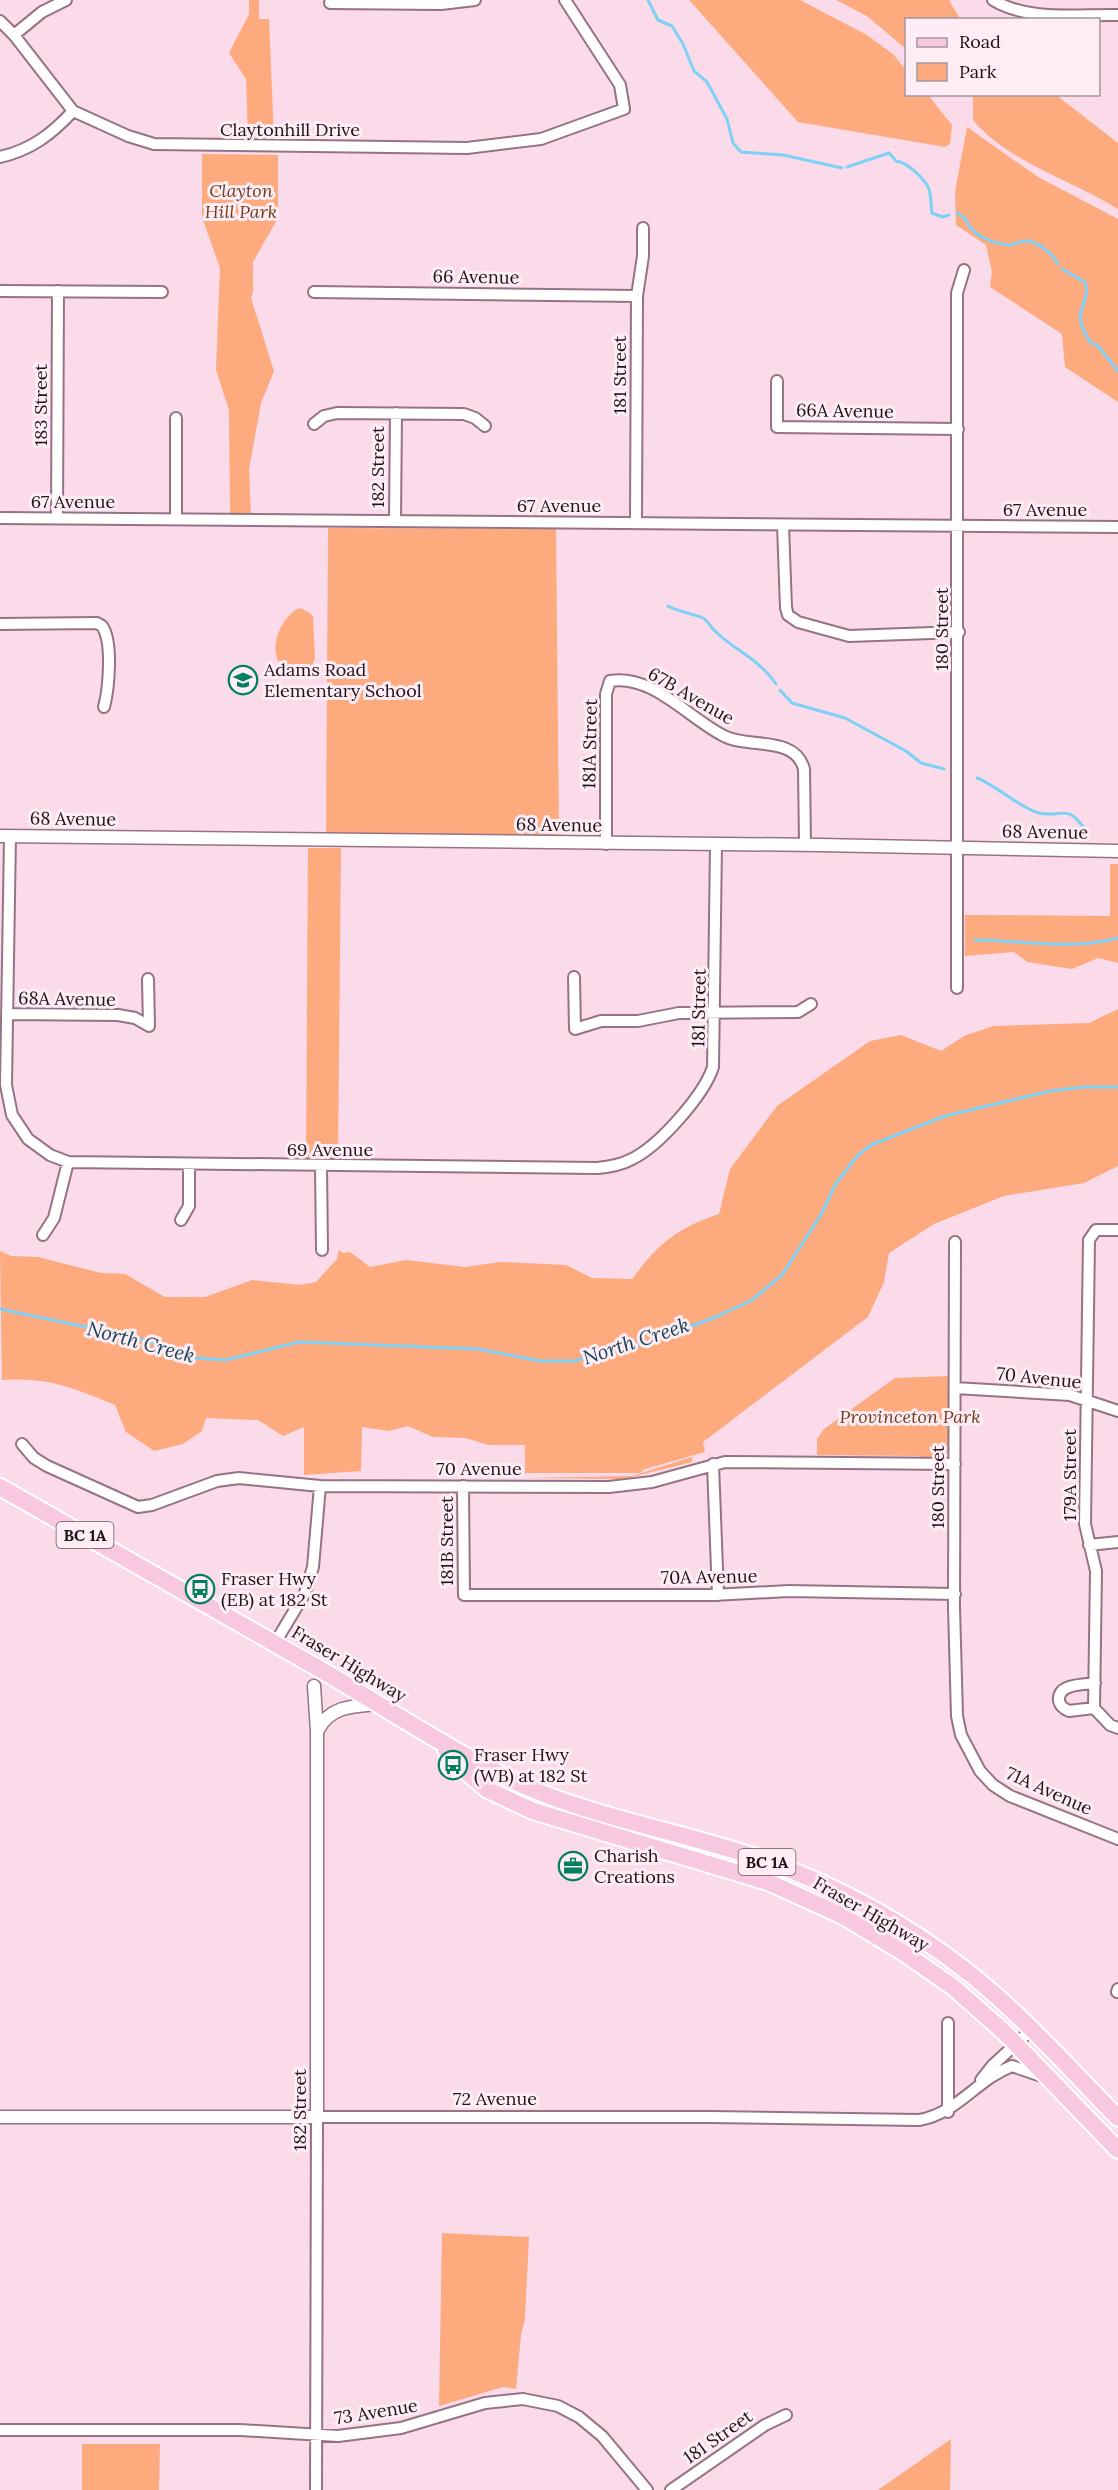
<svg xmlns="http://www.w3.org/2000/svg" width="1118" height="2490" font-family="Lora,serif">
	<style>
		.green { fill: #fdaa7e }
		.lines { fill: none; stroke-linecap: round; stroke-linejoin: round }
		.stream { stroke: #7dd1f6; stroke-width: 3 }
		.minor-casing { stroke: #967384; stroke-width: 14 }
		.tertiary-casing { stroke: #967384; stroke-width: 15 }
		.primary-casing { stroke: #fff; stroke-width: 20 }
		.minor { stroke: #fff; stroke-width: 10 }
		.tertiary { stroke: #fff; stroke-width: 12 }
		.primary { stroke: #f8c8e0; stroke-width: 16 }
		.labels { text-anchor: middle; stroke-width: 6; stroke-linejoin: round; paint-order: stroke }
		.shield { fill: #feedf5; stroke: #63545b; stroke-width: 1.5 }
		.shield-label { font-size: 16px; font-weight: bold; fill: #201219 }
		.street-label { font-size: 18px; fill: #201219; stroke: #feedf5 }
		.park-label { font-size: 18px; font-style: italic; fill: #743b1b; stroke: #feedf5 }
		.poi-label { font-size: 18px; fill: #201219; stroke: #feedf5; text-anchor: start }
		.water-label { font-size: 20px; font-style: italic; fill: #144457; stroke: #feedf5 }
	</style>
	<rect width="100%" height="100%" fill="#fbdbea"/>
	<path class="green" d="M249,0H259V19H269L274,138L248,137L246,79L229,53L249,14Z
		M689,0H800L867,35L893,54L906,70V94L928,95L952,125L950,144L945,147L798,122Z
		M836,0H949L960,19L906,20V49L867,16Z
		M973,95H1056L1118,143V209C1072,180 1009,163 973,120Z
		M967,127L1038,177L1118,219V402L1065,367L1062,334L990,287L992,272L986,245L956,225L955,192Z
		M202,154L278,155V218L253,262V291L251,298L274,371L261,403L249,469L251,514H230L229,410L216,370L220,268L202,217Z
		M328,528L556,529L559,835L326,834Z
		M300,608L310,613L313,617L315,658L310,671L301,675L279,663C269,645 282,615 300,608Z
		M308,848H341L338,1159H306Z
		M1110,864H1118V963L1098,958L1072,969L1027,962L1014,952L965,956V915L1110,916Z
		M1118,1009V1166L1084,1183L1004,1196L934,1224L889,1253L884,1282L868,1317L703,1442L705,1452L645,1469L640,1473H525V1445H488L466,1438L433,1437L408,1426L389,1431L362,1427L361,1471L304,1475V1427L283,1436L258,1420L206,1418L202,1431L183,1444L154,1451L126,1432L115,1405C74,1388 48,1377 2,1380L0,1251L11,1256L38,1257L101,1273L125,1274L165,1297H205L252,1280L300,1285L316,1282L337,1259L339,1250L343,1253L350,1252L370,1267L406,1260L465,1267L500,1262L566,1265L592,1278L632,1279C658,1244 677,1228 719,1214L730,1169L777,1106L870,1041L901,1035L941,1051L964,1036L993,1026L1089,1023Z
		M950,1376L949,1449L944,1457L925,1460L920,1456L817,1455V1439L824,1429L895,1378Z
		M692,1457V1462L623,1479L525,1478L632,1476Z
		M442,2233L529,2237L525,2318L521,2335L516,2389L503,2387L439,2406Z
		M951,2439L950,2490H878Z
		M82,2444H160L159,2490H82Z"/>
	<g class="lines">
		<path class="stream" d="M648,0L658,20L672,26L683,44L694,71L707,82L727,119L733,143L741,152L783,155L842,168
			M847,167L889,153L896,161C907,162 925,179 929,189C931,195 931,206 932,213L943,217L949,215
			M957,213L965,218C970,235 993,244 1010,245C1015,245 1019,241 1024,241C1037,240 1052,253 1058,264
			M1062,269L1085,282L1087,292L1080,315L1082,327L1090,342L1098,346L1118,371
			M668,606C679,612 692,613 703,618C707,620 712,629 716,632C736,651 760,660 776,684
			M780,690L792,703L845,718L906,751L921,763L944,769
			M977,778C996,785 1021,809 1039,813C1061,818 1066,803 1084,828
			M975,940C1023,940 1071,951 1118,938
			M0,1309L138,1338L194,1358L226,1360L299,1342L478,1349L540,1361H574L645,1343L716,1317L752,1300L782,1275L822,1213L835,1185L857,1156L871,1145L945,1116L1050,1091L1084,1087H1118"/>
		<g class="minor-casing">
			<path id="minor" d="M993,0C1030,22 1076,14 1118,15
				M330,3L441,4L475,0
				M0,21L14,35L73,111L128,136L154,144L467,148L541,139L624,109L620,85L565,0
				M14,35L42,12L66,0
				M0,157C31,150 52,134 73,111
				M0,291L162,292
				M314,292L637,296
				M777,381V427L958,429
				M314,424L324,416L337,413L464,414L475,418L485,426
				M0,518L1118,527
				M57,518L58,291
				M176,519V418
				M395,521L396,413
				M636,523L637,296L643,256V228
				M783,525L786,608L788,615L798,622L849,636L959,632
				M0,624L97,623L102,626C113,641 109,688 104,707
				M10,836L6,1085L12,1115L28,1139L50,1155L68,1162L597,1168C609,1167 621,1165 632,1159C659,1146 704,1095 713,1067L716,844
				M606,844V694L610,681C653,674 688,718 724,736C749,749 795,735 804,769L805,844
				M574,977L575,1029L601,1021H638L679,1013L798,1012L811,1004
				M957,988V293L964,270
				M7,1014L118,1015L135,1018L149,1026L148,979
				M321,1166L322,1250
				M181,1220L189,1206V1165
				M43,1235L54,1218L68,1162
				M955,1242L954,1607L957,1716L961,1735L980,1771L993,1785L1010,1796L1118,1839
				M955,1388L1070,1395L1118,1411
				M22,1444L34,1458L47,1466L138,1507L152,1505L217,1481L239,1478L320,1486L609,1487L652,1482L725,1462L955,1464
				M713,1464L718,1595
				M463,1486L464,1595H713L789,1591L955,1594
				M1089,1545L1118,1542
				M275,1643L305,1593L313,1567L320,1486
				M1094,1708L1096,1571L1085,1524L1089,1240L1096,1230H1118
				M1094,1708L1069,1711C1064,1709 1060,1706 1059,1701C1057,1683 1084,1685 1095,1683
				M1094,1708L1110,1725L1118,1728
				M1117,1992L1118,1989
				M948,2023V2112
				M981,2080L992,2066L1031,2030
				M0,2430H240L338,2436L401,2428L485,2403L523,2399L558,2406L579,2417L602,2436L647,2490
				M316,2490L317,2117H711L919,2120C958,2113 976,2080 1012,2066L1041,2076
				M671,2490L765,2425L786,2415"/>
		</g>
		<g class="tertiary-casing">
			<path id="tertiary" d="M0,836L820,845L1118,851
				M318,1730C330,1706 353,1706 377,1704
				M0,2117H317V1731L314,1686"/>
		</g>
		<g class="primary-casing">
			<path id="primary" d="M0,1487C108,1548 216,1609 323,1671C383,1706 441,1745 503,1776C585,1817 678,1830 764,1860C837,1886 908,1925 969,1973C1023,2016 1070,2069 1118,2118
				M446,1750L463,1769L488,1790L533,1811L768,1882L843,1916L904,1953L953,1987L1004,2032L1118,2150"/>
		</g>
		<use href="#minor" class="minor"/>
		<use href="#tertiary" class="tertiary"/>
		<use href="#primary" class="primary"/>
	</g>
	<defs>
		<g id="school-ring" transform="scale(1.5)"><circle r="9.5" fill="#feedf5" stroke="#008061" stroke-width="1.5"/><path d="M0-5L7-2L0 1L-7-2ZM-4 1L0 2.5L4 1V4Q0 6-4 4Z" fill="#008061"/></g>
		<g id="bus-ring" transform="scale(1.5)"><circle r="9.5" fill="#feedf5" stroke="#008061" stroke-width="1.5"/><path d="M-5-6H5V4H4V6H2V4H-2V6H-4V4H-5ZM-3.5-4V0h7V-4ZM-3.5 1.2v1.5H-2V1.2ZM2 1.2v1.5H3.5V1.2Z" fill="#008061"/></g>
		<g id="office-ring" transform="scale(1.5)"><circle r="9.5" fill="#feedf5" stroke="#008061" stroke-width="1.5"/><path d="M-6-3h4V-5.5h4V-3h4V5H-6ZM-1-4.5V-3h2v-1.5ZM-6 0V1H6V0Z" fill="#008061"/></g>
	</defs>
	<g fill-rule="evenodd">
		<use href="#school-ring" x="243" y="680"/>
		<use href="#bus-ring" x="200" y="1589"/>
		<use href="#bus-ring" x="453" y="1765"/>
		<use href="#office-ring" x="573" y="1866"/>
	</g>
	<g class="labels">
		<g class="shield">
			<rect x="56.5" y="1522" width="57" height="26" rx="4.5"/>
			<rect x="738.5" y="1849" width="57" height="26" rx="4.5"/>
		</g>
		<g class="shield-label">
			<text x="85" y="1541">BC 1A</text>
			<text x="767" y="1868">BC 1A</text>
		</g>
		<g class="street-label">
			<text x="290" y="136">Claytonhill Drive</text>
			<text transform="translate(476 277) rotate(1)" y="6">66 Avenue</text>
			<text transform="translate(620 375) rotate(-90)" y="6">181 Street</text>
			<text transform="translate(41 405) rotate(-90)" y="6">183 Street</text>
			<text transform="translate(845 411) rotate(1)" y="6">66A Avenue</text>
			<text transform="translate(378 467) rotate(-90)" y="6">182 Street</text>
			<text x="73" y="508">67 Avenue</text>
			<text x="559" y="512">67 Avenue</text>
			<text x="1045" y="516">67 Avenue</text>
			<text transform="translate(942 629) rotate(-90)" y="6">180 Street</text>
			<text transform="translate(691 696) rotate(30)" y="6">67B Avenue</text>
			<text transform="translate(590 744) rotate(-89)" y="6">181A Street</text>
			<text transform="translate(73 819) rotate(1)" y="6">68 Avenue</text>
			<text transform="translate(559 825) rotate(1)" y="6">68 Avenue</text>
			<text transform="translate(1045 832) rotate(1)" y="6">68 Avenue</text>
			<text transform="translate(67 999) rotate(1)" y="6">68A Avenue</text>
			<text transform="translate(699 1008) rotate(-89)" y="6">181 Street</text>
			<text x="330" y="1156">69 Avenue</text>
			<text transform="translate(1039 1378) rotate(6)" y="6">70 Avenue</text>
			<text x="479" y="1475">70 Avenue</text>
			<text transform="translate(1070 1475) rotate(-90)" y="6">179A Street</text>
			<text transform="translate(938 1487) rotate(-90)" y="6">180 Street</text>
			<text transform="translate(447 1541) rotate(-90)" y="6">181B Street</text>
			<text transform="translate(709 1577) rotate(-1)" y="6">70A Avenue</text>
			<text transform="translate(349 1664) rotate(31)" y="6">Fraser Highway</text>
			<text transform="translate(1049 1791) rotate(24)" y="6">71A Avenue</text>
			<text transform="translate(871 1914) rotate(30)" y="6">Fraser Highway</text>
			<text x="495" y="2105">72 Avenue</text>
			<text transform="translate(300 2110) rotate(-90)" y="6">182 Street</text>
			<text transform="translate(376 2412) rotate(-9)" y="6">73 Avenue</text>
			<text transform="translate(718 2437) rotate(-35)" y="6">181 Street</text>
		</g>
		<g class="park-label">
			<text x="241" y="197">Clayton<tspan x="241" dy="21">Hill Park</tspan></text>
			<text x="910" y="1423">Provinceton Park</text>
		</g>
		<g class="poi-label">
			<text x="264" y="676">Adams Road<tspan x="264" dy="21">Elementary School</tspan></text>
			<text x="221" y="1585">Fraser Hwy<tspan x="221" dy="21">(EB) at 182 St</tspan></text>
			<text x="474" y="1761">Fraser Hwy<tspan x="474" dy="21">(WB) at 182 St</tspan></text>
			<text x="594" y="1862">Charish<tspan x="594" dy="21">Creations</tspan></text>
		</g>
		<g class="water-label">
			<text transform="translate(636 1341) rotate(-18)" y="7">North Creek</text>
			<text transform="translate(141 1342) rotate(15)" y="7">North Creek</text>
		</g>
	</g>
	<rect x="905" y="18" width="195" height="78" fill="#feedf5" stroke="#a5959d" stroke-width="1.5"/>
	<rect x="917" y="38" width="30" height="9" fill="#f8c8e0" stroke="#a5959d" stroke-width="1.5"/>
	<text x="959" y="48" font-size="18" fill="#201219">Road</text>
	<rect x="917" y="63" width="30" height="18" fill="#fdaa7e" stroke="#a5959d" stroke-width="1.5"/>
	<text x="959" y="78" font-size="18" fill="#201219">Park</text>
</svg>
